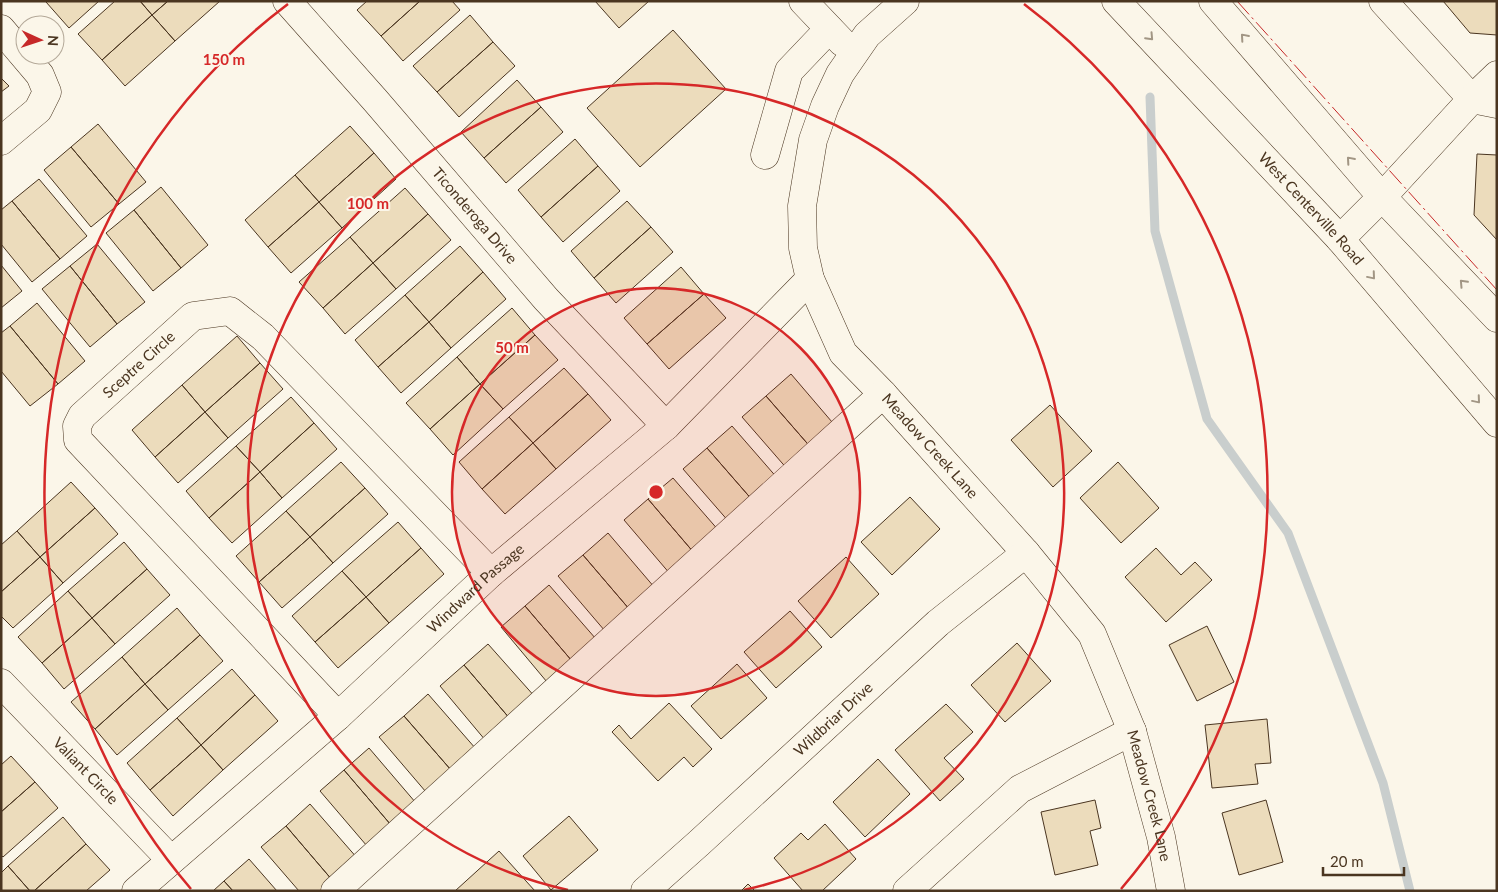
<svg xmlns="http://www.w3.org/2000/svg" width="1498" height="892" font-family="Lato,sans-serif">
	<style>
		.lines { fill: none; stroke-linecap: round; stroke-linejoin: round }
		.stream { stroke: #c9cecd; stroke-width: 9 }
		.building { fill: #ecdcbc; stroke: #4a3520 }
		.minor-casing { stroke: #4a3520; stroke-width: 29 }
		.major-casing { stroke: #4a3520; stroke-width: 29 }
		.minor { stroke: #fbf6e9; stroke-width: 28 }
		.major { stroke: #fbf6e9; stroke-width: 28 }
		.power { stroke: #c62828; stroke-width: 1; stroke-dasharray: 18 4 2.5 4; stroke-linecap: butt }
		.oneway { stroke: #a29684 }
		.ring { fill: none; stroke: #d62828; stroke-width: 2.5 }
		.labels { text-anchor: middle; stroke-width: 4; stroke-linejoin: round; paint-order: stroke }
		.street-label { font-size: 15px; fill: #4a3520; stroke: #fbf6e9 }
		.centre { fill: #d62828; stroke: #fbf6e9; stroke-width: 2.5 }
		.ring-label { font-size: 15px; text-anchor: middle; font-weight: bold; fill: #d62828; stroke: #fbf6e9; stroke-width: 4; stroke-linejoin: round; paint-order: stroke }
	</style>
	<rect width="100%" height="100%" fill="#fbf6e9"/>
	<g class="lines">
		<path class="stream" d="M1150,97L1155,231L1207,419L1288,533L1383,783L1410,891"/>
	</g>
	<path class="building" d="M47,1H99L69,28L46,2Z
		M115,1H140L152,15L102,60L78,34Z
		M140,1H168L152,15Z
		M168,1H220L175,41L152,15Z
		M367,1H420L381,36L357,10Z
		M420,1H452L460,10L403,61L381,36Z
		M595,1H649L619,28Z
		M1443,1H1497V35L1470,33Z
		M152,15L175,41L125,86L102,60Z
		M470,15L493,42L437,92L413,66Z
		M673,30L726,89L640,167L587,108Z
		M493,42L515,66L459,117L437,92Z
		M1,78L9,86L1,92Z
		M517,80L541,107L484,158L461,132Z
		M541,107L563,132L506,183L484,158Z
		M98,124L146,182L119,204L71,147Z
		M350,126L374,153L319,202L295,175Z
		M575,139L598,166L541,217L518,190Z
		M71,147L119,204L91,227L44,170Z
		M374,153L396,179L342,228L319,202Z
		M1477,154L1497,155V240L1474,215Z
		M598,166L620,191L563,242L541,217Z
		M295,175L319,202L268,247L245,220Z
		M39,179L87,236L60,259L12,201Z
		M161,187L208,245L181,268L134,210Z
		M405,188L428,214L373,263L350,237Z
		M12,201L60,259L32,282L1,244V210Z
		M627,201L651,227L594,278L571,251Z
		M319,202L342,228L291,273L268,247Z
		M134,210L181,268L153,291L106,233Z
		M428,214L451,240L396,289L373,263Z
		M651,227L673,252L616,303L594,278Z
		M350,237L373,263L323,308L299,282Z
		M97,244L145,302L117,324L70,266Z
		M460,246L483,272L429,322L405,295Z
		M373,263L396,289L345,334L323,308Z
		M1,265L22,291L1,308Z
		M70,266L117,324L90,347L42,289Z
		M681,267L704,294L647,344L624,318Z
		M483,272L506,299L451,348L429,322Z
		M704,294L726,318L669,369L647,344Z
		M405,295L429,322L378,367L355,340Z
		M37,303L85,361L58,384L10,326Z
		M512,308L535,335L480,384L457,357Z
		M429,322L451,348L401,393L378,367Z
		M10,326L58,384L30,406L1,371V333Z
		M535,335L558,360L503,409L480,384Z
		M237,336L260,363L205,412L182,385Z
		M457,357L480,384L430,429L406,403Z
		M260,363L283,389L228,438L205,412Z
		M564,368L588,394L533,443L509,417Z
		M791,374L838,429L813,450L766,396Z
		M480,384L503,409L453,455L430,429Z
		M182,385L205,412L155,457L132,430Z
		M588,394L611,420L556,469L533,443Z
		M766,396L813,450L789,471L742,417Z
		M291,397L314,423L260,472L236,446Z
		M1050,405L1092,451L1053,487L1011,440Z
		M205,412L228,438L178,483L155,457Z
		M509,417L533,443L482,489L459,462Z
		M314,423L337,449L282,498L260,472Z
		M732,426L779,480L754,502L707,448Z
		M533,443L556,469L505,514L482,489Z
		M236,446L260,472L209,518L186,491Z
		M707,448L754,502L730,523L683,469Z
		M341,462L365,488L310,537L286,511Z
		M1118,462L1159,508L1121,543L1080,498Z
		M260,472L282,498L232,543L209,518Z
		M673,478L720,532L695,554L648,499Z
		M71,482L95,508L40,557L17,531Z
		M365,488L388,514L333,563L310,537Z
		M910,497L940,529L892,575L861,542Z
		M648,499L695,554L671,575L624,520Z
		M95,508L118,534L63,583L40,557Z
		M286,511L310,537L259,582L236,556Z
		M398,522L421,548L366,597L342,571Z
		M17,531L40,557L1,592V545Z
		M608,533L655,588L630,610L583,555Z
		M310,537L333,563L282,608L259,582Z
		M124,542L147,569L92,618L68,591Z
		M421,548L444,574L389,623L366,597Z
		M1156,548L1181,575L1195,562L1212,580L1166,622L1125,577Z
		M583,555L630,610L605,631L558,576Z
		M40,557L63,583L13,628L1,616V592Z
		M846,557L879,594L831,638L798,601Z
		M147,569L170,595L115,644L92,618Z
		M342,571L366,597L315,642L292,616Z
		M549,585L596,639L572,661L525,606Z
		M68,591L92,618L42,663L18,637Z
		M366,597L389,623L338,668L315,642Z
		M525,606L572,661L547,682L501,627Z
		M177,608L200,635L145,684L122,657Z
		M790,611L822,647L776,688L744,652Z
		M92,618L115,644L64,689L42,663Z
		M1207,626L1234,682L1197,701L1169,645Z
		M200,635L223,661L168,710L145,684Z
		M1017,643L1051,681L1005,722L971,685Z
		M488,644L536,698L511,720L464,665Z
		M122,657L145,684L95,729L71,702Z
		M737,664L767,698L721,739L691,706Z
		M464,665L511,720L486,741L440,686Z
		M232,669L255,695L201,745L177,718Z
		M145,684L168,710L117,755L95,729Z
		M428,694L476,749L451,770L404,716Z
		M255,695L278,721L223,770L201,745Z
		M669,703L712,749L693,767L684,757L658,781L612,732L619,725L631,739Z
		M946,704L973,732L944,758L964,779L940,801L895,750Z
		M404,716L451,770L426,792L379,737Z
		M177,718L201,745L150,790L127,763Z
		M1267,719L1271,763L1255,764L1258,784L1212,788L1205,725Z
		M201,745L223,770L173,816L150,790Z
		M369,748L416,803L391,825L344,770Z
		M11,756L35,782L1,812V765Z
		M878,759L910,794L865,837L833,802Z
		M344,770L391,825L367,846L320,791Z
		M35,782L58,808L3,857L1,855V812Z
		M1095,800L1101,828L1090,831L1098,865L1055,875L1041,812Z
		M1266,800L1283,862L1239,875L1222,813Z
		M310,804L358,859L333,881L286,826Z
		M569,816L598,850L551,890L523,856Z
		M63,817L86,844L34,891H30L8,866Z
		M825,824L856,859L822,891H803L774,858L801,833L808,840Z
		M286,826L333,881L321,891H299L261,847Z
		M86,844L110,870L86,891H34Z
		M499,851L535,891H455Z
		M249,859L277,891H233L224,881Z
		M8,866L30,891H1V873Z
		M224,881L233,891H213Z
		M748,884L755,891H741Z"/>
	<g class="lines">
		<g class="minor-casing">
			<g id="minor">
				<path id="s1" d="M287,1L375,100L546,299L666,426"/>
				<path d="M803,1L842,42"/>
				<path id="s2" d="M905,1L867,35L840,74L825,106L813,140L802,206L803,248L810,279L843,353L883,394L1026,553L1092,634L1132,731L1161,837L1171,891"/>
				<path d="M1383,1L1472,99L1497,104"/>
				<path d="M1,29L40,75L47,92L38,110L1,141"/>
				<path d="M765,155L789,71L829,29"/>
				<path d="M1382,197L1472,99L1497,75"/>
				<path id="s3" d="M1,683L171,860"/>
				<path id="s4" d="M338,716L78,440L77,426L82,416L193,316L230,311L263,337L491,573"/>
				<path id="s5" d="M136,891L338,716L491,573L666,426L810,279"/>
				<path d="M335,891L883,394"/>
				<path id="s6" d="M645,891L699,843L938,623L1026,553"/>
				<path d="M907,891L1020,789L1132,731"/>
			</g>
		</g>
		<g class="major-casing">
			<g id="major">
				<path id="s7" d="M1116,1L1340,239L1497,423"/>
				<path d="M1213,1L1382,197L1497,318"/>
				<path d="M1340,239L1382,197"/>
			</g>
		</g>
		<use href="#minor" class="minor"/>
		<use href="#major" class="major"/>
		<path class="power" d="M1237,1L1497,290"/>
	</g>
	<defs><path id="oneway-chevron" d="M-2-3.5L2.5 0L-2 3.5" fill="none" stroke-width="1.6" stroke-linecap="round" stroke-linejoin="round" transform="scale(1.25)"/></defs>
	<g class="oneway">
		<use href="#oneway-chevron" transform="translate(1150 37) rotate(47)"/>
		<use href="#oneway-chevron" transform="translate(1244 37) rotate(-131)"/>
		<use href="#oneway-chevron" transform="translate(1350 160) rotate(-131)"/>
		<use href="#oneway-chevron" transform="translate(1372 276) rotate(50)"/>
		<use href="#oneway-chevron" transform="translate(1463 283) rotate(-133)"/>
		<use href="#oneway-chevron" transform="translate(1477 400) rotate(50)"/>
	</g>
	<circle cx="656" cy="492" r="204" fill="#d62828" fill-opacity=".12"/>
	<g class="ring">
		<circle cx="656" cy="492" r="204"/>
		<path d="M568 890A408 408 0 1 1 744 890"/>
		<path d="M191 889A611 611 0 0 1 288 4M1024 4A611 611 0 0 1 1121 889"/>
	</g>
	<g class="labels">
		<g class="street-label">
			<text dy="5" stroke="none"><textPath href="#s7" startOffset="285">West Centerville Road</textPath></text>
			<text dy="5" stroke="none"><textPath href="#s1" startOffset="285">Ticonderoga Drive</textPath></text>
			<text dy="5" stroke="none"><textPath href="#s4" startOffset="481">Sceptre Circle</textPath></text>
			<text dy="5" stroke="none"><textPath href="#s2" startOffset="519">Meadow Creek Lane</textPath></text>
			<text dy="5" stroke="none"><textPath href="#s5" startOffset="455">Windward Passage</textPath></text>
			<text dy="5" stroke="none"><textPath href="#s6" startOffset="255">Wildbriar Drive</textPath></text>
			<text dy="5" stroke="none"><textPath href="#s3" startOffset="122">Valiant Circle</textPath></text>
			<text dy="5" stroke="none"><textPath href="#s2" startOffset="939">Meadow Creek Lane</textPath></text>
		</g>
	</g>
	<circle cx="656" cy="492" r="8" class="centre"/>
	<g class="ring-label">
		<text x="224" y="65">150 m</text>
		<text x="368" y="209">100 m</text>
		<text x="512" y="353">50 m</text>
	</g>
	<rect width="1498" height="892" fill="none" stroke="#4a3520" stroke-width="5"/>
	<g transform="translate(40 40) rotate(93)"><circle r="24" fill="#fbf6e9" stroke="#b4a999"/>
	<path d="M0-4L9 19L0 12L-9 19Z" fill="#c62828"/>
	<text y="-8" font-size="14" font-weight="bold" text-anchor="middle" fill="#4a3520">N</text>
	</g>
	<path d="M1323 867v8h81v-8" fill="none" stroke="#4a3520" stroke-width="2.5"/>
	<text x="1330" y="867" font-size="15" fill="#4a3520" stroke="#fbf6e9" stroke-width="4" paint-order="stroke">20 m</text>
</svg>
